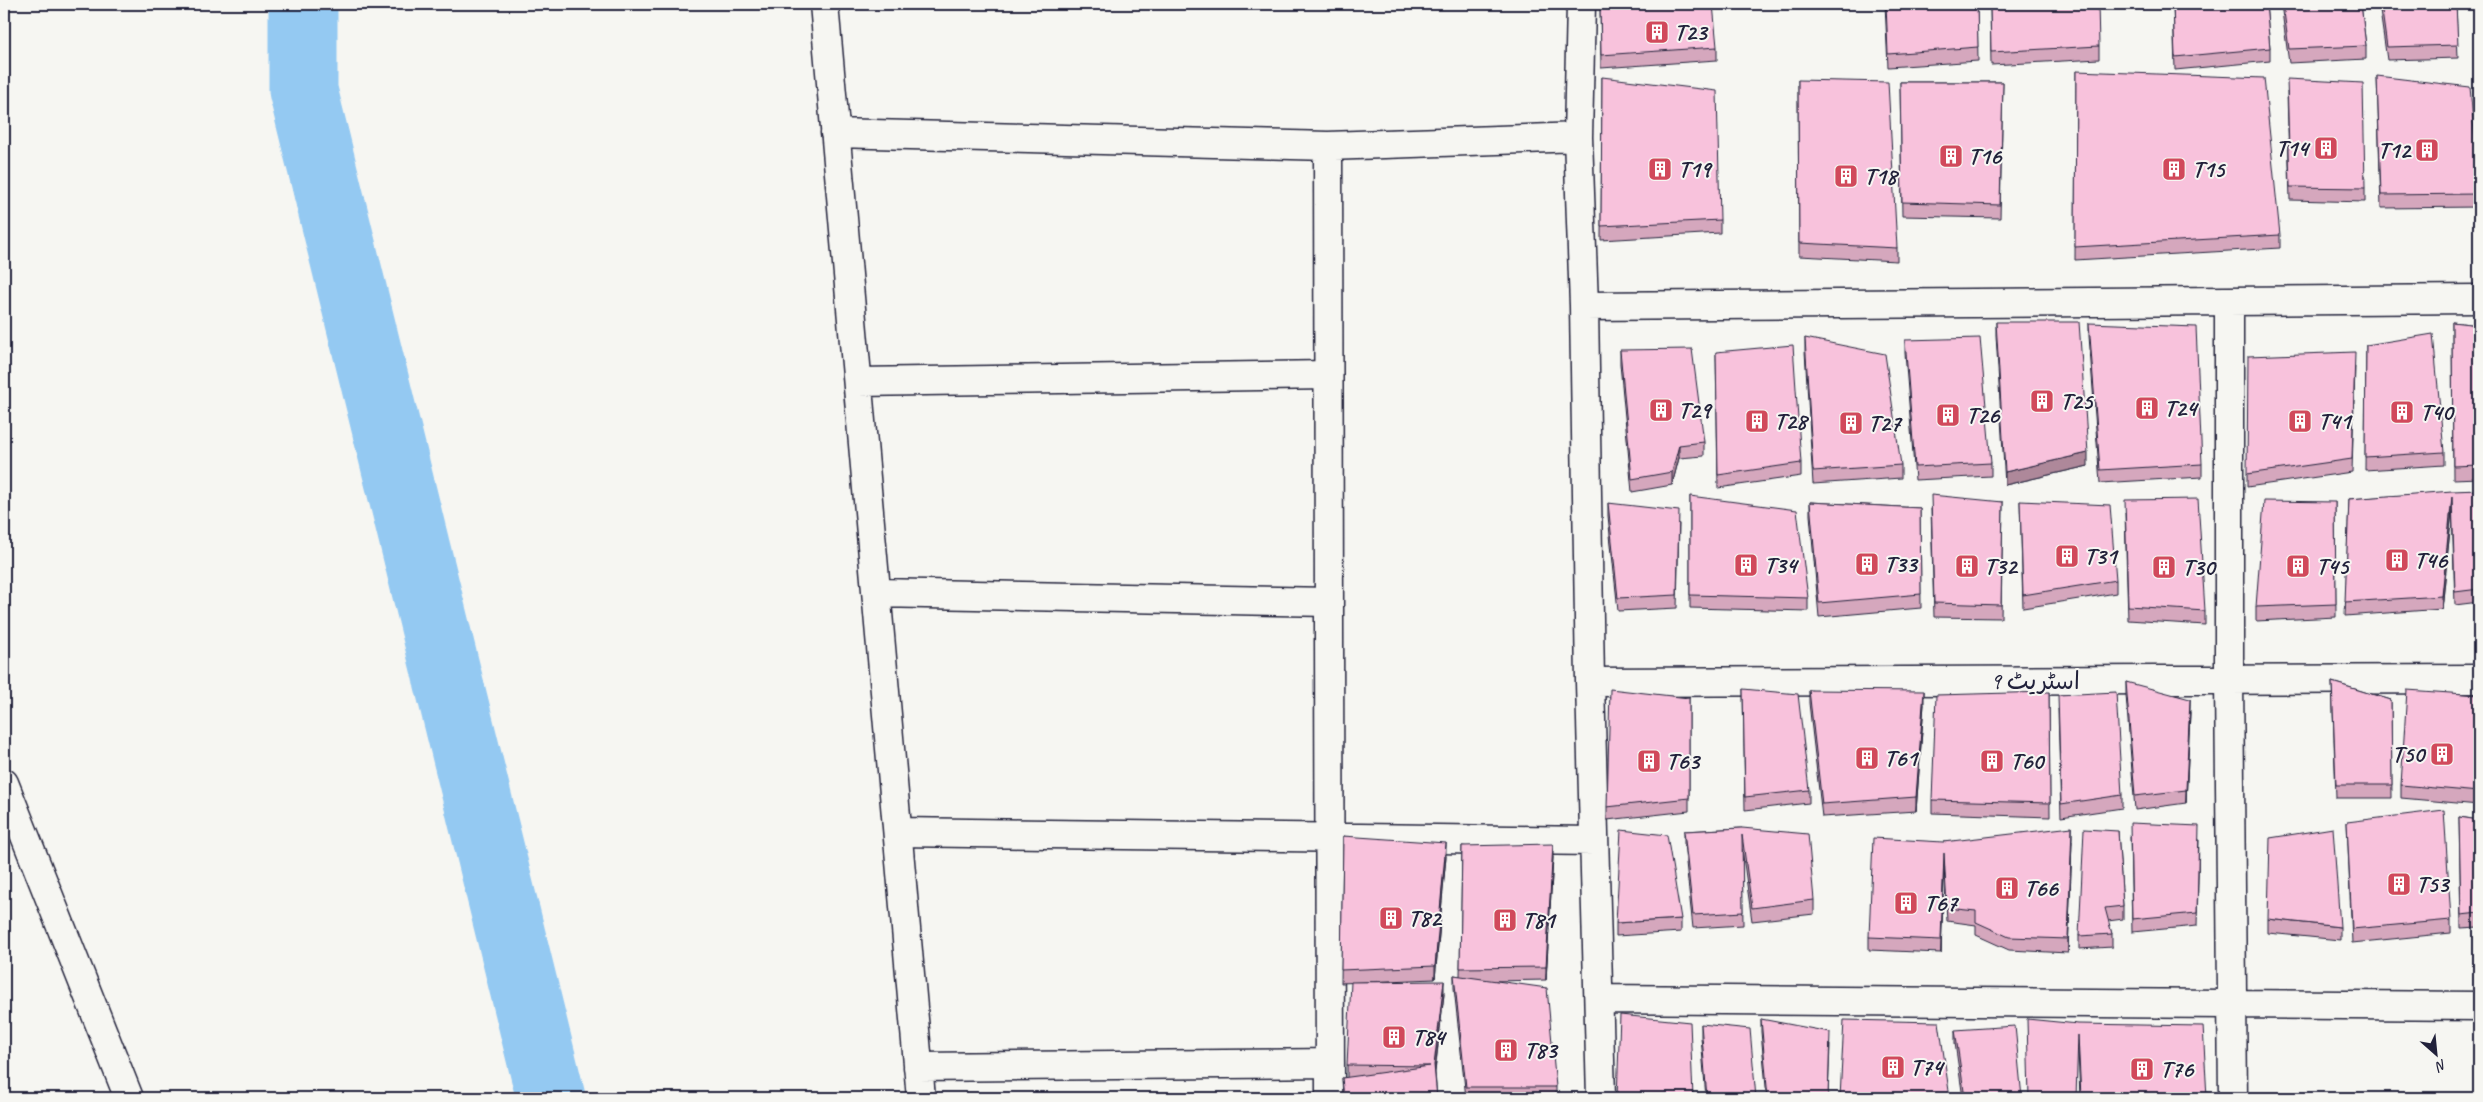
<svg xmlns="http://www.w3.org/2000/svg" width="2483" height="1102" font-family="Caveat,'Playpen Sans Arabic',sans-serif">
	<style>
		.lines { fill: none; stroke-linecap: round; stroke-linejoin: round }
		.river { stroke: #94c9f2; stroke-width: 69 }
		.minor-casing { stroke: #22223b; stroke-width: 31 }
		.minor { stroke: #f6f6f2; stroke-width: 28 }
		.wall { fill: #d5a7bd; stroke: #22223b }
		.shaded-wall { fill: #ae889a; stroke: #22223b }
		.building { fill: #f8c2dc; stroke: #22223b }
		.labels { text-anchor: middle; stroke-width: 4; stroke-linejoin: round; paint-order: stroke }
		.poi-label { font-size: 24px; font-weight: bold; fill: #22223b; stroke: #f6f6f2; text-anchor: start }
		.street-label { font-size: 24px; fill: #22223b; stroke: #f6f6f2 }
	</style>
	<rect width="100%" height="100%" fill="#f6f6f2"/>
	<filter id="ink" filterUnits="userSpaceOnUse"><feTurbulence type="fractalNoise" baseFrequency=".02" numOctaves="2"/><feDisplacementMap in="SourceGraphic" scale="10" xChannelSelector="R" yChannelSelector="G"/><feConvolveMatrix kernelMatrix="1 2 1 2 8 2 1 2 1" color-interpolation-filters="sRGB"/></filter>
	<g filter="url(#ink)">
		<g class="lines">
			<path class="river" d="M303,4V90L551,1098"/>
			<g class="minor-casing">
				<path id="minor" d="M824,4L921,1098
					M1581,4L1578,137L1584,306L1590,682L1601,1098
					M835,133L1328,146L1578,137
					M1328,146L1330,1098
					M2229,301V680L2233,1098
					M1584,306L2479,299
					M858,382L1328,375
					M877,593L1329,602
					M1590,682L2479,679
					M4,783L129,1098
					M898,832L1594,841
					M1599,999L2479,1006
					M918,1067L1330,1063"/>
			</g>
			<use href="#minor" class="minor"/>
		</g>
		<path class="wall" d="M1600,4L1717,47V60L1601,68Z
			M1885,4H1977L1978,61L1888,67Z
			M1990,4L2099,46V59L1991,65Z
			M2173,4H2266L2270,48V61L2175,70Z
			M2281,4H2361L2366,46V59L2289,63Z
			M2379,4H2456L2458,58L2387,60Z
			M2475,4H2479V57Z
			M2076,71L2280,235V248L2075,260Z
			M2377,76L2479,186V207L2381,208Z
			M1602,77L1720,220V233L1601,240Z
			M1798,80L1897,248V261L1799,256Z
			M1900,82H2003L2000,218L1902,216Z
			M2287,92L2365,188V202L2290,200Z
			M1996,322L2088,466L2005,485L1996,335Z
			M2452,322L2479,325V478L2453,479Z
			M2089,323L2202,464V477L2100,483L2089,336Z
			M1805,338L1901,465V478L1813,484L1805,351Z
			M1905,340L1991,463V476L1915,480L1905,353Z
			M2366,345L2444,452V465L2365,470Z
			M1620,350L1704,442V456L1679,458L1672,485L1632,492L1620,364Z
			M1716,352L1801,463V476L1718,488Z
			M2355,366L2352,472L2247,487V474Z
			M2479,490V602L2455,605L2452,510L2442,609L2345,616L2349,499Z
			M1690,496L1808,598V611L1690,608Z
			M2020,501L2116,580V593L2023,608Z
			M1810,502L1920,508L1921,608L1819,617L1810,515Z
			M2003,502L2001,618L1934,617L1931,509Z
			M2335,502L2336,617L2256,621V607Z
			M1608,503L1679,524L1677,608L1618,611L1608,516Z
			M2125,513L2205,611V625L2128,620Z
			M2126,682L2190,712L2186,803L2135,810L2126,695Z
			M2332,682L2391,700L2392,798H2336Z
			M1743,689L1809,790V803L1745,810Z
			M1809,690L1924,704L1916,811L1822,817L1809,703Z
			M2049,692L2050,817L1932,813V800Z
			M2479,695V805L2401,798V785Z
			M1689,698V811L1607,820V807Z
			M2058,709L2122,795V808L2061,817Z
			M2459,817L2479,820V927L2461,928Z
			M2347,822L2451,920V933L2352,943Z
			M1742,828L1814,900V914L1752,921L1742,849L1743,925L1693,928L1684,844V831Z
			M2118,831L2123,906V919L2108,921L2112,934V947L2079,949V936Z
			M1343,836L1446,856L1435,979L1341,983Z
			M2130,836L2199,839L2197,926L2132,932Z
			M2072,841L2068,953L2009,950L1976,935V925L1947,921L1944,866L1941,953L1869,950V937L1943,842Z
			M1462,846L1553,857L1546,980L1493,981L1556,1087V1098H1466L1454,988V975L1460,976Z
			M1681,919V932L1616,936V923Z
			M2268,919L2340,927V940L2268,933Z
			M1444,994L1435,1072L1437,1098H1343L1342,1078H1347V1065Z
			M1761,1019L1830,1045L1828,1098H1767L1761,1032Z
			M2027,1019L2207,1098H2080L2078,1048Z
			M1701,1024L1756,1098H1706L1701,1037Z
			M1955,1030L2022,1098H1963L1955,1043Z"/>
		<path class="shaded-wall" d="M1679,445V458L1672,485V472Z
			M2088,453V466L2005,485V472Z
			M2452,496V510L2442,609V596Z
			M1924,691V704L1916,811V797Z
			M2190,699V712L2186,803V790Z
			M2072,827V841L2068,953V939Z
			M1446,843V856L1435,979V966Z
			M1553,844V857L1546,980V967Z
			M1944,853V866L1941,953V940Z
			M1444,981V994L1434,1078V1065Z"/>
		<path class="building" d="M1600,4H1713L1717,47L1601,55Z
			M1886,4H1977L1978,47L1888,54Z
			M1990,4H2098L2099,46L1991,52Z
			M2173,4H2266L2270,48L2175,57Z
			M2283,4H2361L2366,46L2289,49Z
			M2381,4H2456L2458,45L2387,47Z
			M2476,4H2479V44Z
			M2076,71L2264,78L2280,235L2075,247Z
			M2377,76L2470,87L2479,186V194L2381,195Z
			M1602,77L1717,91L1720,220L1601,226Z
			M2287,79L2363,83L2365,188L2290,187Z
			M1798,80L1888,82L1897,248L1799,243Z
			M1900,82H2003L2000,205L1902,202Z
			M1996,322H2079L2088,453L2005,472Z
			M2452,322L2479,325V465L2453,466Z
			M2089,323L2196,327L2202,464L2100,470Z
			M2433,334L2444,452L2365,457L2366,345Z
			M1805,338L1885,354L1901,465L1813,471Z
			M1980,338L1991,463L1915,467L1905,340Z
			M1793,345L1801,463L1718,475L1716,352Z
			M1692,349L1704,442L1679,445L1672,472L1632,479L1620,350Z
			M2355,352L2352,459L2247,474L2248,356Z
			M2479,490V589L2455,592L2452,496L2442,596L2345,602L2349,499L2452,491Z
			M1931,495L2003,502L2001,605L1934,603Z
			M1690,496L1797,510L1808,598L1690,595Z
			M2198,499L2205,611L2128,606L2125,500Z
			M2020,501L2110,505L2116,580L2023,595Z
			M2264,501L2335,502L2336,604L2256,607Z
			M1810,502L1920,508L1921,594L1819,603Z
			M1608,503L1679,511L1677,595L1618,598Z
			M2126,682L2190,699L2186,790L2135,796Z
			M2332,682L2391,700L2392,785H2336Z
			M1610,689L1689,698V798L1607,807Z
			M1743,689L1798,694L1809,790L1745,797Z
			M1809,690L1924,691L1916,797L1822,804Z
			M2407,690L2479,695V792L2401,785Z
			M2049,692L2050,803L1932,800L1936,695Z
			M2116,692L2122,795L2061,804L2058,695Z
			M2444,810L2451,920L2352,929L2347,822Z
			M2459,817L2479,820V913L2461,915Z
			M2130,823L2199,826L2197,913L2132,919Z
			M2072,827L2068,939L2009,937L1976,922V911L1947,908L1944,853L1941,940L1869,937L1873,838L1943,842Z
			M1742,828L1808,834L1814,900L1752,908L1742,835L1743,912L1693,915L1684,831Z
			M2333,828L2340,927L2268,919L2270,838Z
			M2084,829L2118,831L2123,906L2105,908L2112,934L2079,936Z
			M1621,830L1667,835L1681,919L1616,923Z
			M1343,836L1446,843L1435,966L1341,970Z
			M1553,844L1546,967L1460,968L1462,846Z
			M1454,975L1547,988L1556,1087H1466Z
			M1444,981L1434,1065L1437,1098H1344L1342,1078L1430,1066L1347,1065L1351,982Z
			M1620,1015L1690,1022L1693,1098H1617Z
			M1761,1019L1830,1032L1828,1098H1768Z
			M2027,1019L2078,1024L2203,1026L2207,1098H2081L2078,1035L2076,1098H2029Z
			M1844,1020L1939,1022L1950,1098H1840Z
			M1701,1024L1750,1029L1756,1098H1707Z
			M2015,1026L2022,1098H1965L1955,1030Z"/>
	</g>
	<defs>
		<g id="building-square" transform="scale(1.25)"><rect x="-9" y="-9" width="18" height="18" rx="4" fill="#d1495b" stroke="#f6f6f2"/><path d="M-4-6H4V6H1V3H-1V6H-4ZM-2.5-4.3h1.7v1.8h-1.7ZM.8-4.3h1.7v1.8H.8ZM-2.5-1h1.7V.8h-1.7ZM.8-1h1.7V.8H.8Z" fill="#fff"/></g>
	</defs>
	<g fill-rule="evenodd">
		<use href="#building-square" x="1657" y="32"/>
		<use href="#building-square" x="2326" y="148"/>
		<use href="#building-square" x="2427" y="150"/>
		<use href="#building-square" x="1951" y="156"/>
		<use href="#building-square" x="1660" y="169"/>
		<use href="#building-square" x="2174" y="169"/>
		<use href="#building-square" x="1846" y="176"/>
		<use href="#building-square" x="2042" y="401"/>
		<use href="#building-square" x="2147" y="408"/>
		<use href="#building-square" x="1661" y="410"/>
		<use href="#building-square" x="2402" y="412"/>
		<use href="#building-square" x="1948" y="415"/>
		<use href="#building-square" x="1757" y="421"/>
		<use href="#building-square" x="2300" y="421"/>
		<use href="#building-square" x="1851" y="423"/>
		<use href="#building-square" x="2067" y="556"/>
		<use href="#building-square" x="2397" y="560"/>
		<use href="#building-square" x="1867" y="564"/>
		<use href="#building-square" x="1746" y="565"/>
		<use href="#building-square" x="1967" y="566"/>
		<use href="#building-square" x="2298" y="566"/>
		<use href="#building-square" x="2164" y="567"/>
		<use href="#building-square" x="2442" y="754"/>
		<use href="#building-square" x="1867" y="758"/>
		<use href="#building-square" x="1649" y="761"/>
		<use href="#building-square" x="1992" y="761"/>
		<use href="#building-square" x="2399" y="884"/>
		<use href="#building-square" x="2007" y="888"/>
		<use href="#building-square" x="1906" y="903"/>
		<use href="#building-square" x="1391" y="918"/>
		<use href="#building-square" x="1505" y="920"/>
		<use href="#building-square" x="1394" y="1037"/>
		<use href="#building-square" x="1506" y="1050"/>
		<use href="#building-square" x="1893" y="1067"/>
		<use href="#building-square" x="2142" y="1069"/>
	</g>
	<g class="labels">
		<g class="poi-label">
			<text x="1674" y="40">T23</text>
			<text x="2308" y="156" text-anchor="end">T14</text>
			<text x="2410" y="158" text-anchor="end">T12</text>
			<text x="1968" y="164">T16</text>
			<text x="1678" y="177">T19</text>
			<text x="2192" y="177">T15</text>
			<text x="1864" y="184">T18</text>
			<text x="2060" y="409">T25</text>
			<text x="2164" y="416">T24</text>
			<text x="1678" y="418">T29</text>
			<text x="2420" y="420">T40</text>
			<text x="1966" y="423">T26</text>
			<text x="1774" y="429">T28</text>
			<text x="2318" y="429">T41</text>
			<text x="1868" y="431">T27</text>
			<text x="2084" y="564">T31</text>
			<text x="2414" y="568">T46</text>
			<text x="1884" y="572">T33</text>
			<text x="1764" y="573">T34</text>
			<text x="1984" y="574">T32</text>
			<text x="2316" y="574">T45</text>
			<text x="2182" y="575">T30</text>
			<text x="2424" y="762" text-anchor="end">T50</text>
			<text x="1884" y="766">T61</text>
			<text x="1666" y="769">T63</text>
			<text x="2010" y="769">T60</text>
			<text x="2416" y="892">T53</text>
			<text x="2024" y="896">T66</text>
			<text x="1924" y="911">T67</text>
			<text x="1408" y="926">T82</text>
			<text x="1522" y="928">T81</text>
			<text x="1412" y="1045">T84</text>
			<text x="1524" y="1058">T83</text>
			<text x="1910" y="1075">T74</text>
			<text x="2160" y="1077">T76</text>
		</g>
		<g class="street-label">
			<text x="2035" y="689">اسٹریٹ 9</text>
		</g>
	</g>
	<rect width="2483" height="1102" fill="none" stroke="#f6f6f2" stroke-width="20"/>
	<rect x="10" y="10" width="2463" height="1082" fill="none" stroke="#22223b" stroke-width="2" filter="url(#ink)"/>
	<g transform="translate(2436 1054) rotate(153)" stroke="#f6f6f2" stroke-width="4" paint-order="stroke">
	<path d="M0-4L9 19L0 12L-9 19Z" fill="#22223b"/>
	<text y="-8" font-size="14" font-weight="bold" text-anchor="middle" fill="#22223b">N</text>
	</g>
</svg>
